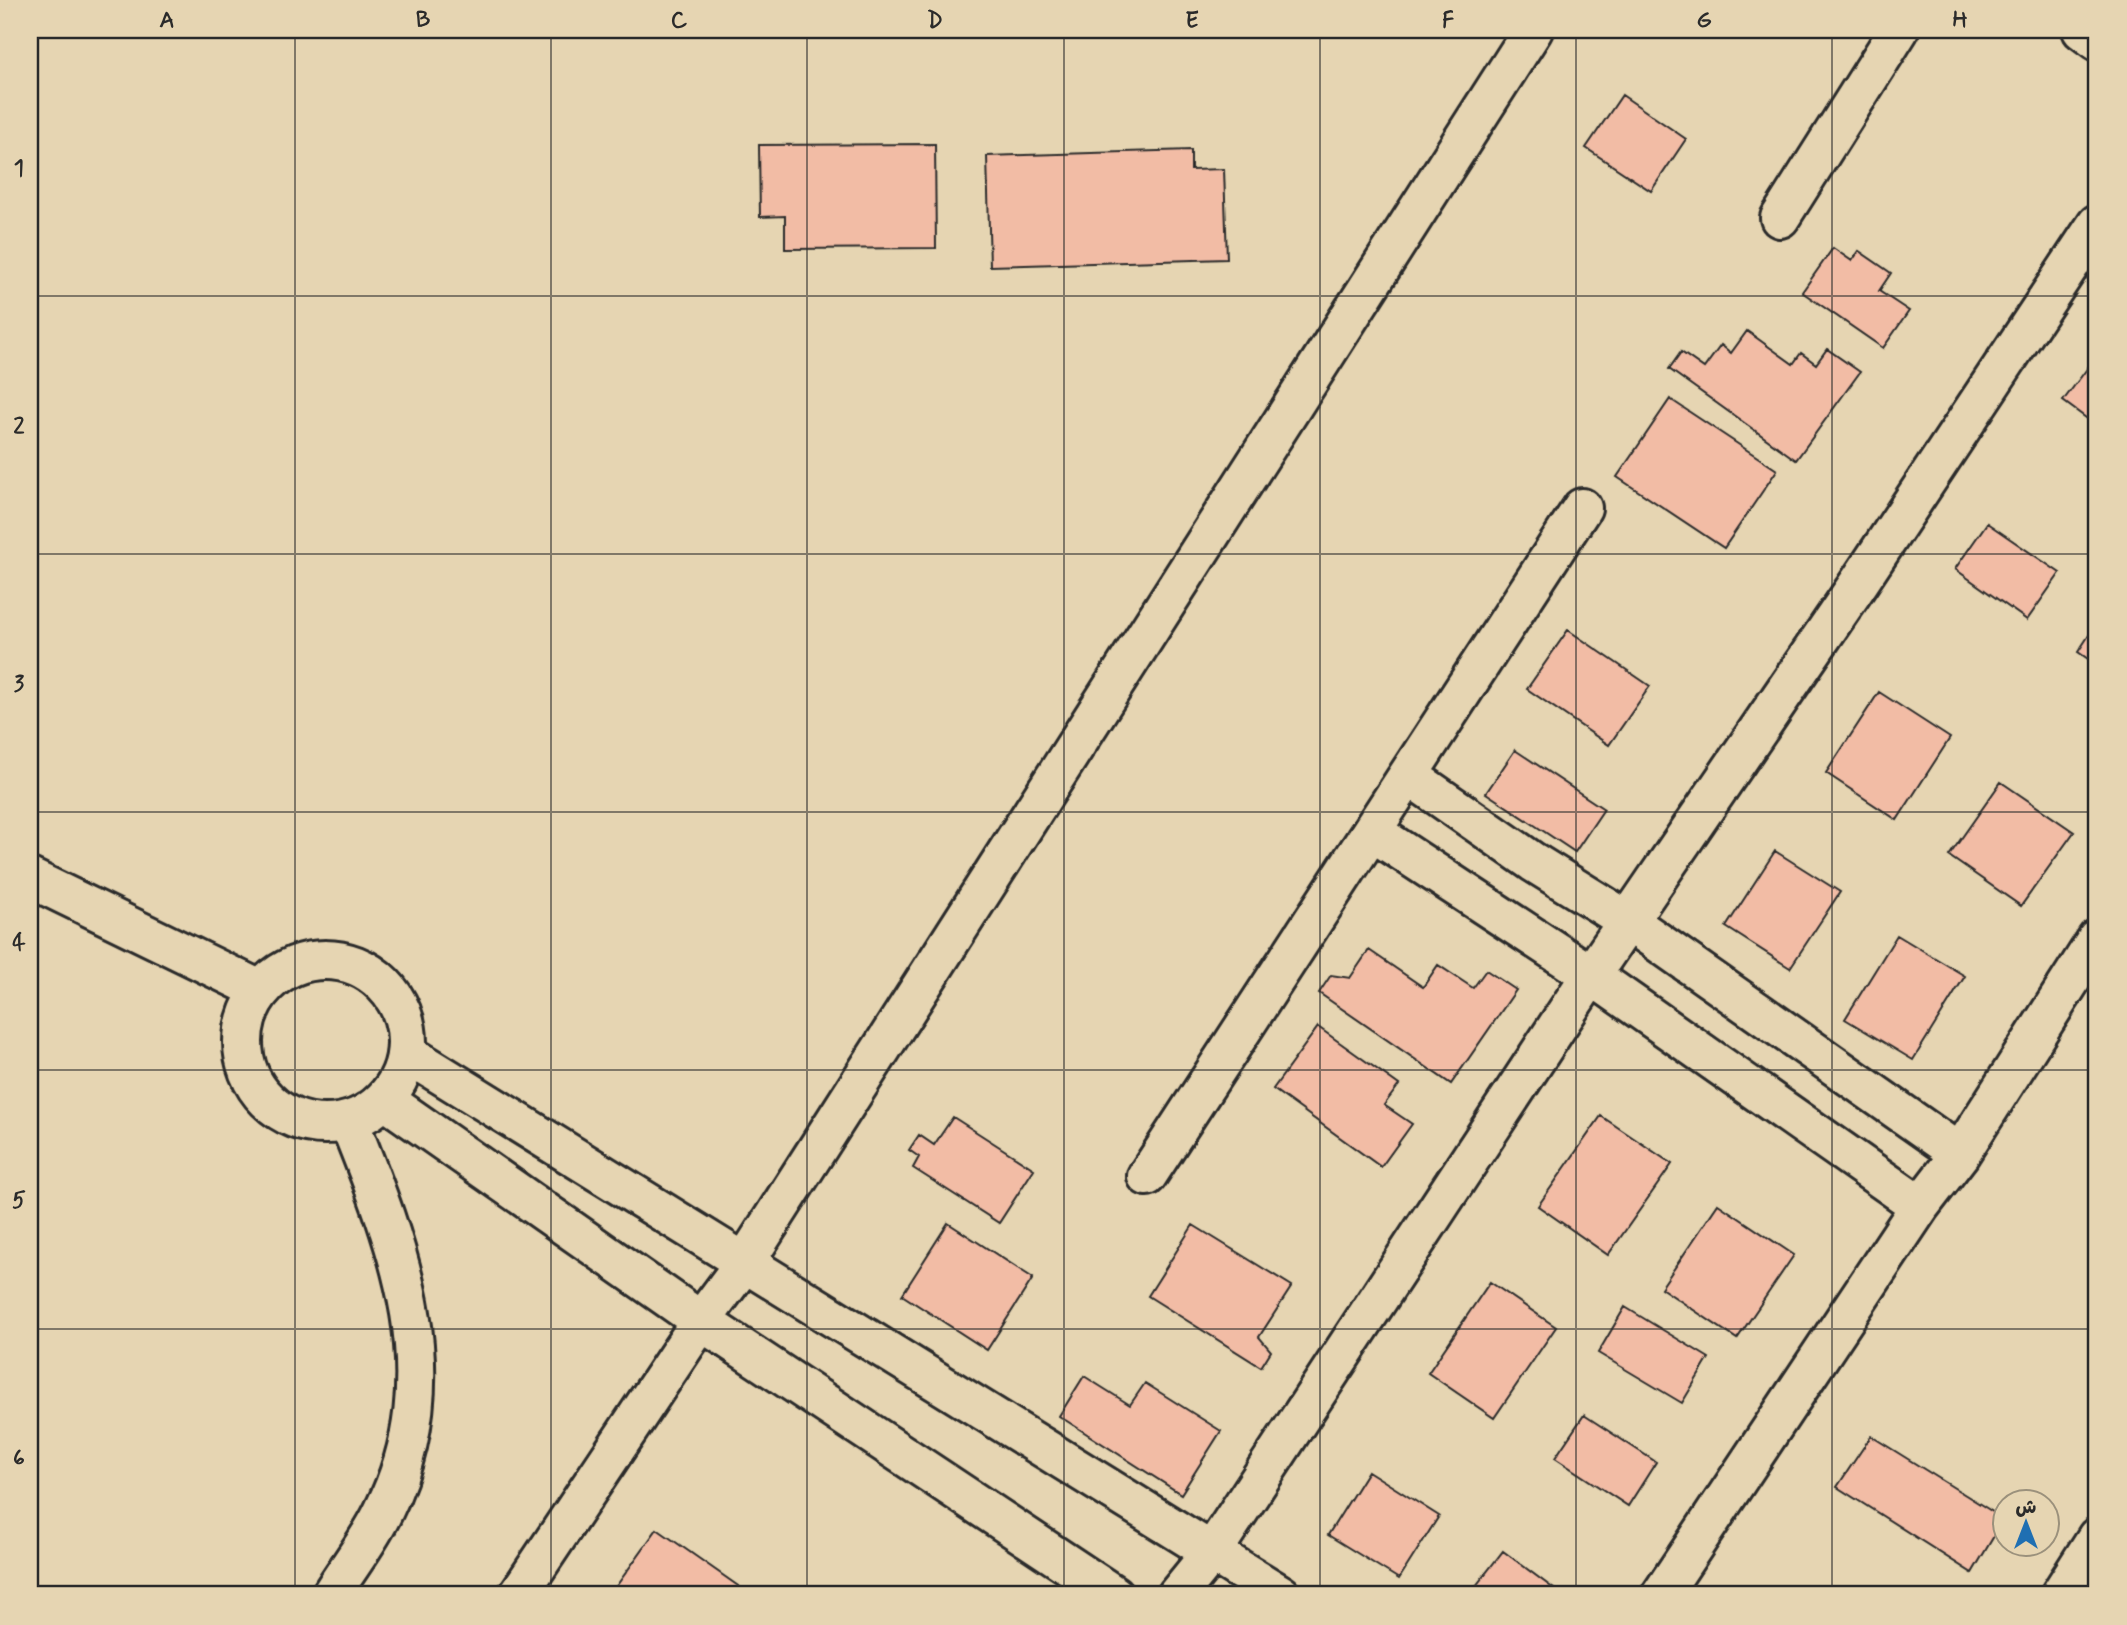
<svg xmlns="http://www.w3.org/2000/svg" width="2127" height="1625" font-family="Mynerve,'Playpen Sans Arabic',sans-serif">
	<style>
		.building { fill: #f2bca5; stroke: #2b2b2b; stroke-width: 2 }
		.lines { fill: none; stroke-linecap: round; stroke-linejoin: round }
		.minor-casing { stroke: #2b2b2b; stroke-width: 44 }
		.minor { stroke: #e6d5b2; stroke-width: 38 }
		.grid { fill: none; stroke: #2b2b2b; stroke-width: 2; stroke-opacity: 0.55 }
		.neatline { fill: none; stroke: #2b2b2b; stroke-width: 2.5 }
		.grid-label { font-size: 23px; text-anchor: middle; font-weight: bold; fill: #2b2b2b }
	</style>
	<rect width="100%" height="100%" fill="#e6d5b2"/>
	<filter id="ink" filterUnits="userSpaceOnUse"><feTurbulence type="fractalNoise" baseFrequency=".0143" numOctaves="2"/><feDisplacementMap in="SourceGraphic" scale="14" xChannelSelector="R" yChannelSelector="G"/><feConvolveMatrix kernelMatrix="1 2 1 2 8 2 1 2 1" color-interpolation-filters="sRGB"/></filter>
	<g filter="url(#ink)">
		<path class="building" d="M1622,95L1686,139L1651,191L1586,148Z
			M935,144L936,248L785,249V216L760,217L759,145Z
			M1191,150V170L1224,169L1227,259L990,266L987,156Z
			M1833,248L1852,261L1859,251L1891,273L1879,291L1909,311L1883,348L1802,292Z
			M1747,331L1793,364L1801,353L1816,364L1827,349L1860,372L1796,460L1669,369L1681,352L1704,368L1721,345L1731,353Z
			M2095,358L2097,359V426L2063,401Z
			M1670,399L1777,470L1724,548L1617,477Z
			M1987,523L2060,573L2027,620L1955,569Z
			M2097,623V665L2078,652Z
			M1568,630L1650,686L1609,745L1527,689Z
			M1879,692L1950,738L1897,820L1826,773Z
			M1515,750L1604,809L1575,852L1486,793Z
			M2001,782L2074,832L2021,906L1949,856Z
			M1775,851L1840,892L1790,968L1726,927Z
			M1897,935L1965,976L1913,1060L1845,1019Z
			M1369,950L1423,987L1438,965L1473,988L1486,970L1516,990L1451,1084L1319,993L1331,975L1350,978Z
			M1318,1027L1399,1085L1384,1105L1412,1124L1381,1167L1273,1089Z
			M1601,1116L1672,1164L1608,1255L1538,1206Z
			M953,1117L1034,1169L999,1223L913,1168L919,1157L909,1150L919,1135L934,1145Z
			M1718,1204L1794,1255L1737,1339L1661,1288Z
			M948,1223L1033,1278L987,1350L902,1295Z
			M1193,1225L1292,1286L1259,1337L1271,1351L1261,1367L1148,1296Z
			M1490,1282L1556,1327L1494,1418L1428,1373Z
			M1625,1307L1709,1358L1682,1403L1598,1353Z
			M1084,1376L1130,1405L1145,1383L1221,1431L1181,1494L1059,1416Z
			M1584,1415L1656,1462L1628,1506L1555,1458Z
			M1871,1436L2004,1519L1972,1573L1837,1487Z
			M1368,1471L1439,1516L1399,1579L1328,1535Z
			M657,1529L751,1595H610Z
			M1503,1551L1562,1595H1469Z"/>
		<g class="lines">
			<g class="minor-casing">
				<path id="minor" d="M2082,30L2097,41
					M1780,218L1899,30
					M1408,775L1533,862L1628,921L1960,1154
					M1373,832L1591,975L1920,1206
					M30,878L260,990
					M243 1042a82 82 0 1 1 164 0a82 82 0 1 1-164 0Z
					M408,1054L1281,1595
					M385,1100L701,1321L1114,1595
					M1147,1176L1582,508
					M331,1595C348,1567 370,1540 384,1510C450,1377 399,1247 349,1122
					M518,1595L701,1321L745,1262L1533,30
					M1177,1595L1212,1552L1591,975L1856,587L2097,224
					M1661,1595L1920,1206L1960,1154L2097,939
					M2060,1595L2097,1537"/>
			</g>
			<use href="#minor" class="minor"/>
		</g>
	</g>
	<path class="grid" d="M295,30V1595M551,30V1595M807,30V1595M1064,30V1595M1320,30V1595M1576,30V1595M1832,30V1595M30,296H2097M30,554H2097M30,812H2097M30,1070H2097M30,1329H2097"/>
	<rect width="2127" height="1625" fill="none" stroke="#e6d5b2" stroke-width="77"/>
	<g transform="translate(2026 1523)"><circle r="33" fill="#e6d5b2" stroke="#9b917c" stroke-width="2"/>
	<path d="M0-5L12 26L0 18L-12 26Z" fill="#1f6fb2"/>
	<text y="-10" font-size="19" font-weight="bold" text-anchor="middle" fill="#2b2b2b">ش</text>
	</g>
	<rect x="38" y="38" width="2050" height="1548" class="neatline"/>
	<g class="grid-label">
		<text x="167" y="27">A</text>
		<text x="423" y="27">B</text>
		<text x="679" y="27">C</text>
		<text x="935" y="27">D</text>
		<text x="1192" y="27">E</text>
		<text x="1448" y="27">F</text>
		<text x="1704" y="27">G</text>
		<text x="1960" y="27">H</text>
		<text x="19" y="175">1</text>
		<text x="19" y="433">2</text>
		<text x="19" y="691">3</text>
		<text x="19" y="949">4</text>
		<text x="19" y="1207">5</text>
		<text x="19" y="1465">6</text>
	</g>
</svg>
